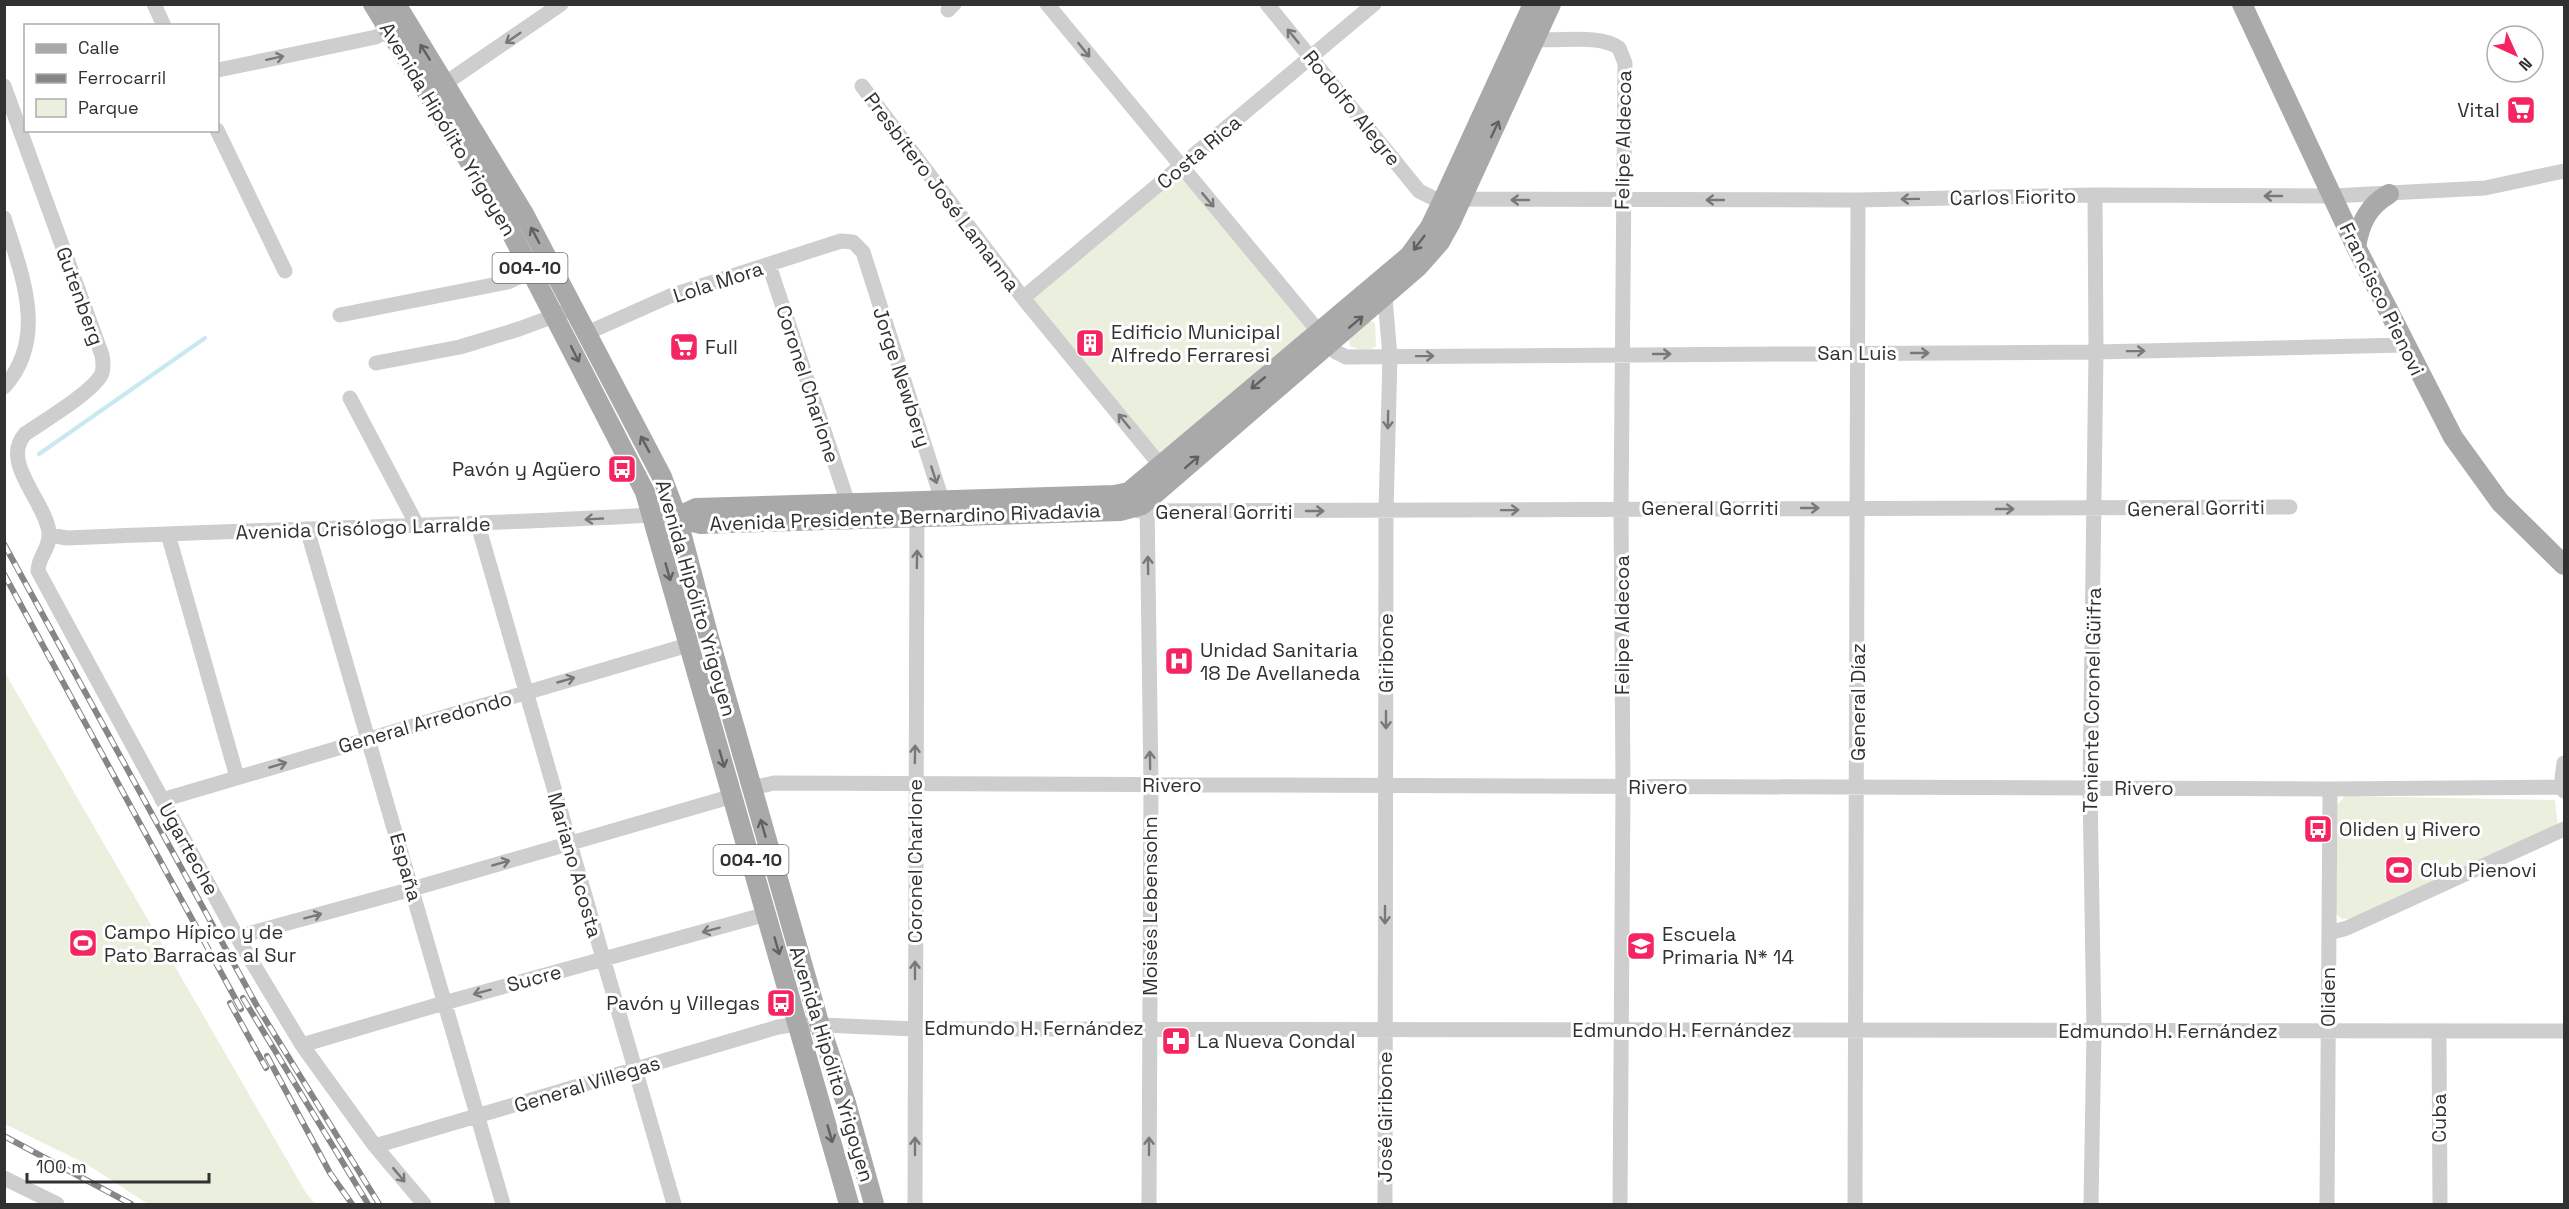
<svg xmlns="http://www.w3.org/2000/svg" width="2569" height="1209" font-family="'Space Grotesk',sans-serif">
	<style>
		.green { fill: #eaefde }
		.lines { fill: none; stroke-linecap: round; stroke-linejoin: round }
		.stream { stroke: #c8e9f0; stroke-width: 4 }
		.minor { stroke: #cecece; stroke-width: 15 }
		.major { stroke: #a9a9a9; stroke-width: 20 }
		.rail-casing { stroke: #868686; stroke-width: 6 }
		.rail { stroke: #fff; stroke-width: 4; stroke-dasharray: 11; stroke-linecap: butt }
		.oneway { stroke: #787878 }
		.oneway2 { stroke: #616161 }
		.labels { text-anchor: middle; stroke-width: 6; stroke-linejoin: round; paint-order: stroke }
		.shield { fill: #fff; stroke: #6f6f6f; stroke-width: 1.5 }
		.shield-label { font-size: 18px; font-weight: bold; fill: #313131 }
		.street-label { font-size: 20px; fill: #313131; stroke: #fff }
		.poi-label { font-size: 20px; fill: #313131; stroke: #fff; text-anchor: start }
	</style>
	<rect width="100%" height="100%" fill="#fff"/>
	<path class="green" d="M1180,167L1319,332L1161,466L1023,298Z
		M1370,321L1375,323L1376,346C1369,352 1358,350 1350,346L1349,339L1364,323Z
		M4,671L306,1193L315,1204H148L88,1165L5,1124Z
		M2345,796L2555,800L2558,826L2352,919H2342L2336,914L2337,805Z"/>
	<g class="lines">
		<path class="stream" d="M39,454L205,338"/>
		<path class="minor" d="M154,4L164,26
			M1047,4L1329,344L1336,352L1346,357L2096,352L2405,345
			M1267,4L1419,191L1435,199L1858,200L2095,195L2332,196L2485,188L2564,171
			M948,10L954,4
			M1525,38C1552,44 1597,32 1619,48L1625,63L1621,509L1623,787L1620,1204
			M218,70L376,37L398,25
			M4,86L102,355C103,361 104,367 102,373C95,391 42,422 25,434C0,462 45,501 49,532C51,548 38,556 38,571L237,937L302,1045L375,1146L424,1204
			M862,86L1023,298L1161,466L1147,501L1151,785L1149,1204
			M437,89L561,4
			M217,130L285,271
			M4,218C21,273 49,337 4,387
			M769,265L848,503
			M1384,287L1390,356L1386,511L1385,1204
			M1023,298L1374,4
			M340,315L508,282L532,271
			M587,333L670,296L841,241L853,242L863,252L942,500L943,509
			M376,363L460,347L519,329L573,309
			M350,398L417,525
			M1139,511L2290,507
			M478,525L674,1204
			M307,529L503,1204
			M168,534L237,777
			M49,535L67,538C262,529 457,526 652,515
			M2564,763L2562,778L2564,791
			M752,788L774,783L2330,789L2564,787
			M162,800L688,645
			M2329,933L2347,928L2564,829
			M237,937L412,889L733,796
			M2439,1032L2440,1204
			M302,1045L444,1003L767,914
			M375,1146L778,1027L799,1024L915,1029L2564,1031
			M4,1178L57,1204
			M915,1204L917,509
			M1855,1204L1858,200
			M2091,1204L2094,1031L2090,788L2096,352L2095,195
			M2327,1204L2330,789"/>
		<path class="major" d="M373,4L502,215L645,492L849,1204
			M396,4L524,214L662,477L677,517L708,634L820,1026L846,1103L874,1204
			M2242,4L2356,247L2453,437L2500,502L2564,565
			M2356,247C2360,223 2368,206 2389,194
			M667,516L701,524L1120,511L1142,505L1418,267L1440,242L1450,224L1551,4
			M677,517L696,508L1114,495L1129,492L1409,256L1430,227L1443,200L1533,4"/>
		<g class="rail-casing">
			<path id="rail" d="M4,544L257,1006L379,1204
				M4,574L241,1009
				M243,998L368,1204
				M230,1003L266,1068
				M267,1056L330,1173L352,1204
				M4,1136L131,1204"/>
		</g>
		<use href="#rail" class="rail"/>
	</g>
	<defs><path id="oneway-shaft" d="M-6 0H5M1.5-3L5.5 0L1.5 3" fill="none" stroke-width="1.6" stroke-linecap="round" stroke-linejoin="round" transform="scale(1.5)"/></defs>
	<g class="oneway">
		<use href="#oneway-shaft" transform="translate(1293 36) rotate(-129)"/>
		<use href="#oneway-shaft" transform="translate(513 38) rotate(145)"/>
		<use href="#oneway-shaft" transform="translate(1084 50) rotate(51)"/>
		<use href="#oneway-shaft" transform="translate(275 58) rotate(-12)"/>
		<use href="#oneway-shaft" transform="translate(2273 196) rotate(-180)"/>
		<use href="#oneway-shaft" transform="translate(1910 199) rotate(179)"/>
		<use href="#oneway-shaft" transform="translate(1208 200) rotate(50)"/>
		<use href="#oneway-shaft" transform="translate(1520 200) rotate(180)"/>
		<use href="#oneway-shaft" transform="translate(1715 200) rotate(-180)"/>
		<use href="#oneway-shaft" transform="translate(2136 351) rotate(-1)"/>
		<use href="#oneway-shaft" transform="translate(1920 353)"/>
		<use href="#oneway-shaft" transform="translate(1662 354)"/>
		<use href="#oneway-shaft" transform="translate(1425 356) rotate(-1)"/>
		<use href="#oneway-shaft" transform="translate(1388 420) rotate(91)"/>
		<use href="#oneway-shaft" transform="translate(1124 421) rotate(-129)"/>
		<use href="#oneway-shaft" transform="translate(934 475) rotate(72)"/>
		<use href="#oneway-shaft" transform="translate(1810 508)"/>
		<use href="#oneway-shaft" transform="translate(2005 509)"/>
		<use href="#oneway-shaft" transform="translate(1510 510) rotate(-1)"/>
		<use href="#oneway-shaft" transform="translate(1315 511)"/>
		<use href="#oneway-shaft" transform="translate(594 519) rotate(177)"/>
		<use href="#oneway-shaft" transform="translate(917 559) rotate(-89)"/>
		<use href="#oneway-shaft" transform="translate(1148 565) rotate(-91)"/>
		<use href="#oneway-shaft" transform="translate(566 680) rotate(-16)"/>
		<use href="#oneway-shaft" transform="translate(1386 720) rotate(90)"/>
		<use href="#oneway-shaft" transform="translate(915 754) rotate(-89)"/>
		<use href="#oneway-shaft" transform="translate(1150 760) rotate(-91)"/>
		<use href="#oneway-shaft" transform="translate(278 765) rotate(-16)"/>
		<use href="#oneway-shaft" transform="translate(501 863) rotate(-16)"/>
		<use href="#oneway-shaft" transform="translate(1385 915) rotate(90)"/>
		<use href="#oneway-shaft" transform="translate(313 916) rotate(-15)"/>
		<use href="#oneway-shaft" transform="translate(711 930) rotate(165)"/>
		<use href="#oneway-shaft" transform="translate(915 970) rotate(-90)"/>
		<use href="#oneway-shaft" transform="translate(482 992) rotate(165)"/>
		<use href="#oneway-shaft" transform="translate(915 1146) rotate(-90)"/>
		<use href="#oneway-shaft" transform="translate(1149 1146) rotate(-90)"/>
		<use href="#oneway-shaft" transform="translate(399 1175) rotate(50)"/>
	</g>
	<g class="oneway2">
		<use href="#oneway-shaft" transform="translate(425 52) rotate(-122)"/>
		<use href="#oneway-shaft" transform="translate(1495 129) rotate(-65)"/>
		<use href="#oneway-shaft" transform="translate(535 235) rotate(-118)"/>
		<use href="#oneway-shaft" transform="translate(1419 243) rotate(127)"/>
		<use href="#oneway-shaft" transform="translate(1356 322) rotate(-40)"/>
		<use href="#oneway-shaft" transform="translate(575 354) rotate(63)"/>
		<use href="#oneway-shaft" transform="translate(1258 383) rotate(140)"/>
		<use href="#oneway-shaft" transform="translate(645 444) rotate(-118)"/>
		<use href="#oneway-shaft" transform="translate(1192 462) rotate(-41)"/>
		<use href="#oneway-shaft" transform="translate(668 572) rotate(74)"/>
		<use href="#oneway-shaft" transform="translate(722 759) rotate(74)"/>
		<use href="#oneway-shaft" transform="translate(763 828) rotate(-106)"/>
		<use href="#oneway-shaft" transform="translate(777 946) rotate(74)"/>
		<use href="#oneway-shaft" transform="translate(830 1134) rotate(74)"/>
	</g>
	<defs>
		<g id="supermarket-square" transform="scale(1.5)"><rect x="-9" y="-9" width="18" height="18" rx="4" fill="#f52561" stroke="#fff"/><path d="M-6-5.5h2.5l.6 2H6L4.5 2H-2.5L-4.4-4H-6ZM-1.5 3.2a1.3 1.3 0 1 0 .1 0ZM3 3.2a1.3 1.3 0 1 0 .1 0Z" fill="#fff"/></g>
		<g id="building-square" transform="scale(1.5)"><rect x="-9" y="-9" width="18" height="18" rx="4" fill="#f52561" stroke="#fff"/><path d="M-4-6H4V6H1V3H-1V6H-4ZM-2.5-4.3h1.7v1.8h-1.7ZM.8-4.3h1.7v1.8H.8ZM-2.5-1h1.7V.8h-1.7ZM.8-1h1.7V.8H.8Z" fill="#fff"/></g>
		<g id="bus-square" transform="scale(1.5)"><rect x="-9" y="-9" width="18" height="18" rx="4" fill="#f52561" stroke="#fff"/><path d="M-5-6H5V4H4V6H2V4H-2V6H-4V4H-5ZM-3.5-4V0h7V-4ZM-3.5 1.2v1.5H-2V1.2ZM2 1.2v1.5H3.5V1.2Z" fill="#fff"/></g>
		<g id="hospital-square" transform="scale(1.5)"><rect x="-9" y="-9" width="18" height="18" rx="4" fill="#f52561" stroke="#fff"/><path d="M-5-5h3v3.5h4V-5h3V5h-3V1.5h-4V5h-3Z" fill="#fff"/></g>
		<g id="stadium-square" transform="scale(1.5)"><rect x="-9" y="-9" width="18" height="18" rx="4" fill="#f52561" stroke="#fff"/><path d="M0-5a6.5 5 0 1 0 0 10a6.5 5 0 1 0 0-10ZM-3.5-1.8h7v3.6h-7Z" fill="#fff"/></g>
		<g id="school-square" transform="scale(1.5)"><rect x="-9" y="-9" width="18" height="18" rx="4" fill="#f52561" stroke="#fff"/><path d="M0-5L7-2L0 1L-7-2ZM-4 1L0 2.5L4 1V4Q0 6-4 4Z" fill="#fff"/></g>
		<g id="pharmacy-square" transform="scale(1.5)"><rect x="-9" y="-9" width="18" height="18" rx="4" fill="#f52561" stroke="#fff"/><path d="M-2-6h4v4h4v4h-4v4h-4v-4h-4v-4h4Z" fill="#fff"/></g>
	</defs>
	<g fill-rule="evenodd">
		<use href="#supermarket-square" x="2521" y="110"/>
		<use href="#building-square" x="1090" y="343"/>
		<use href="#supermarket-square" x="684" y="347"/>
		<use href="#bus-square" x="622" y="469"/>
		<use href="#hospital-square" x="1179" y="661"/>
		<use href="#bus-square" x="2318" y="829"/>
		<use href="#stadium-square" x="2399" y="870"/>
		<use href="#stadium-square" x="83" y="943"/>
		<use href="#school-square" x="1641" y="946"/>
		<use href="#bus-square" x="781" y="1003"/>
		<use href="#pharmacy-square" x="1176" y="1041"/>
	</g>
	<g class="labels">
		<g class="shield">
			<rect x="492.5" y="253" width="75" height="30" rx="4.5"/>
			<rect x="713.5" y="845" width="75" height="30" rx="4.5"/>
		</g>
		<g class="shield-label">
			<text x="530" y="274">004-10</text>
			<text x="751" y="866">004-10</text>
		</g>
		<g class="street-label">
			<text transform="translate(1352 108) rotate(51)" y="7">Rodolfo Alegre</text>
			<text transform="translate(448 129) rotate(59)" y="7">Avenida Hipólito Yrigoyen</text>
			<text transform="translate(1623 140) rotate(-89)" y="7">Felipe Aldecoa</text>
			<text transform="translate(1199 152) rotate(-40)" y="7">Costa Rica</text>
			<text transform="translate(942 192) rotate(53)" y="7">Presbítero José Lamanna</text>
			<text transform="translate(2013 197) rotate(-1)" y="7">Carlos Fiorito</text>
			<text transform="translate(718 282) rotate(-18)" y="7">Lola Mora</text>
			<text transform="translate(80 296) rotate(70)" y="7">Gutenberg</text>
			<text transform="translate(2382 299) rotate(64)" y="7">Francisco Pienovi</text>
			<text x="1857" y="360">San Luis</text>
			<text transform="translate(902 377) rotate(72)" y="7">Jorge Newbery</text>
			<text transform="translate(808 384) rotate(72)" y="7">Coronel Charlone</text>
			<text x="1710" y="515">General Gorriti</text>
			<text transform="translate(2196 508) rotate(-1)" y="7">General Gorriti</text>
			<text x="1224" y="519">General Gorriti</text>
			<text transform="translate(905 517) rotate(-2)" y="7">Avenida Presidente Bernardino Rivadavia</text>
			<text transform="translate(363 528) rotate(-2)" y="7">Avenida Crisólogo Larralde</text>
			<text transform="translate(696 598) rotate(74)" y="7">Avenida Hipólito Yrigoyen</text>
			<text transform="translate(1622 625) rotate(-90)" y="7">Felipe Aldecoa</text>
			<text transform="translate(1386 653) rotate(-90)" y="7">Giribone</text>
			<text transform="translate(2092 700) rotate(-89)" y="7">Teniente Coronel Güifra</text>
			<text transform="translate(1858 702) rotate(-90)" y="7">General Díaz</text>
			<text transform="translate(425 722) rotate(-16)" y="7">General Arredondo</text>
			<text x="1172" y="792">Rivero</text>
			<text x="1658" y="794">Rivero</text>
			<text x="2144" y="795">Rivero</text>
			<text transform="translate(189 849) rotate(61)" y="7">Ugarteche</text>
			<text transform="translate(915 861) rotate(-90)" y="7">Coronel Charlone</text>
			<text transform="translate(575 865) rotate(74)" y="7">Mariano Acosta</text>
			<text transform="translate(406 867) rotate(74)" y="7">España</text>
			<text transform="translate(1150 906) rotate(-90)" y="7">Moisés Lebensohn</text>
			<text transform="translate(534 978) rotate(-15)" y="7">Sucre</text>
			<text transform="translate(2328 997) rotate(-90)" y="7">Oliden</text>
			<text x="1034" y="1035">Edmundo H. Fernández</text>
			<text x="1682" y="1037">Edmundo H. Fernández</text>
			<text x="2168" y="1038">Edmundo H. Fernández</text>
			<text transform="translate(832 1064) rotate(73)" y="7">Avenida Hipólito Yrigoyen</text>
			<text transform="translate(587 1084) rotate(-17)" y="7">General Villegas</text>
			<text transform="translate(1385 1117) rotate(-90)" y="7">José Giribone</text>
			<text transform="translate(2439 1118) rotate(-90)" y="7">Cuba</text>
		</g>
		<g class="poi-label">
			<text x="2500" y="117" text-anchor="end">Vital</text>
			<text x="1111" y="339">Edificio Municipal<tspan x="1111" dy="23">Alfredo Ferraresi</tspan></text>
			<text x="705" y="354">Full</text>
			<text x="601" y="476" text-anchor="end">Pavón y Agüero</text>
			<text x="1200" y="657">Unidad Sanitaria<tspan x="1200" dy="23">18 De Avellaneda</tspan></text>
			<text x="2339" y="836">Oliden y Rivero</text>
			<text x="2420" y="877">Club Pienovi</text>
			<text x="104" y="939">Campo Hípico y de<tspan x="104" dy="23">Pato Barracas al Sur</tspan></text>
			<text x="1662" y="941">Escuela<tspan x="1662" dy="23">Primaria N* 14</tspan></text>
			<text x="760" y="1010" text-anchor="end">Pavón y Villegas</text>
			<text x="1197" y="1048">La Nueva Condal</text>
		</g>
	</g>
	<rect width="2569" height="1209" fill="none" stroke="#313131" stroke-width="12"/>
	<rect x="24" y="24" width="195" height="108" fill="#ffffff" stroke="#adadad" stroke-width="1.5"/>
	<rect x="36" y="44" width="30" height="9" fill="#a9a9a9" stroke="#adadad" stroke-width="1.5"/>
	<text x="78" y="54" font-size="18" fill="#313131">Calle</text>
	<rect x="36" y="74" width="30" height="9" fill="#868686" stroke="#adadad" stroke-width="1.5"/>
	<text x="78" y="84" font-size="18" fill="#313131">Ferrocarril</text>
	<rect x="36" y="99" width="30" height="18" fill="#eaefde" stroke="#adadad" stroke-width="1.5"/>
	<text x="78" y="114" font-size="18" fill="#313131">Parque</text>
	<g transform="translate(2515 54) rotate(135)"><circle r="28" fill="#ffffff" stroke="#adadad" stroke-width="1.5"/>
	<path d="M0-4.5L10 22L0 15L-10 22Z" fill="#f52561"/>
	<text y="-9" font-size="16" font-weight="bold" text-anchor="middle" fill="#313131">N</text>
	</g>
	<path d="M27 1173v9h182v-9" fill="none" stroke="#313131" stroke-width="3"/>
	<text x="36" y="1173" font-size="18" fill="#313131" stroke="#ffffff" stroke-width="4.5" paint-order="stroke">100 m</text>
</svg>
